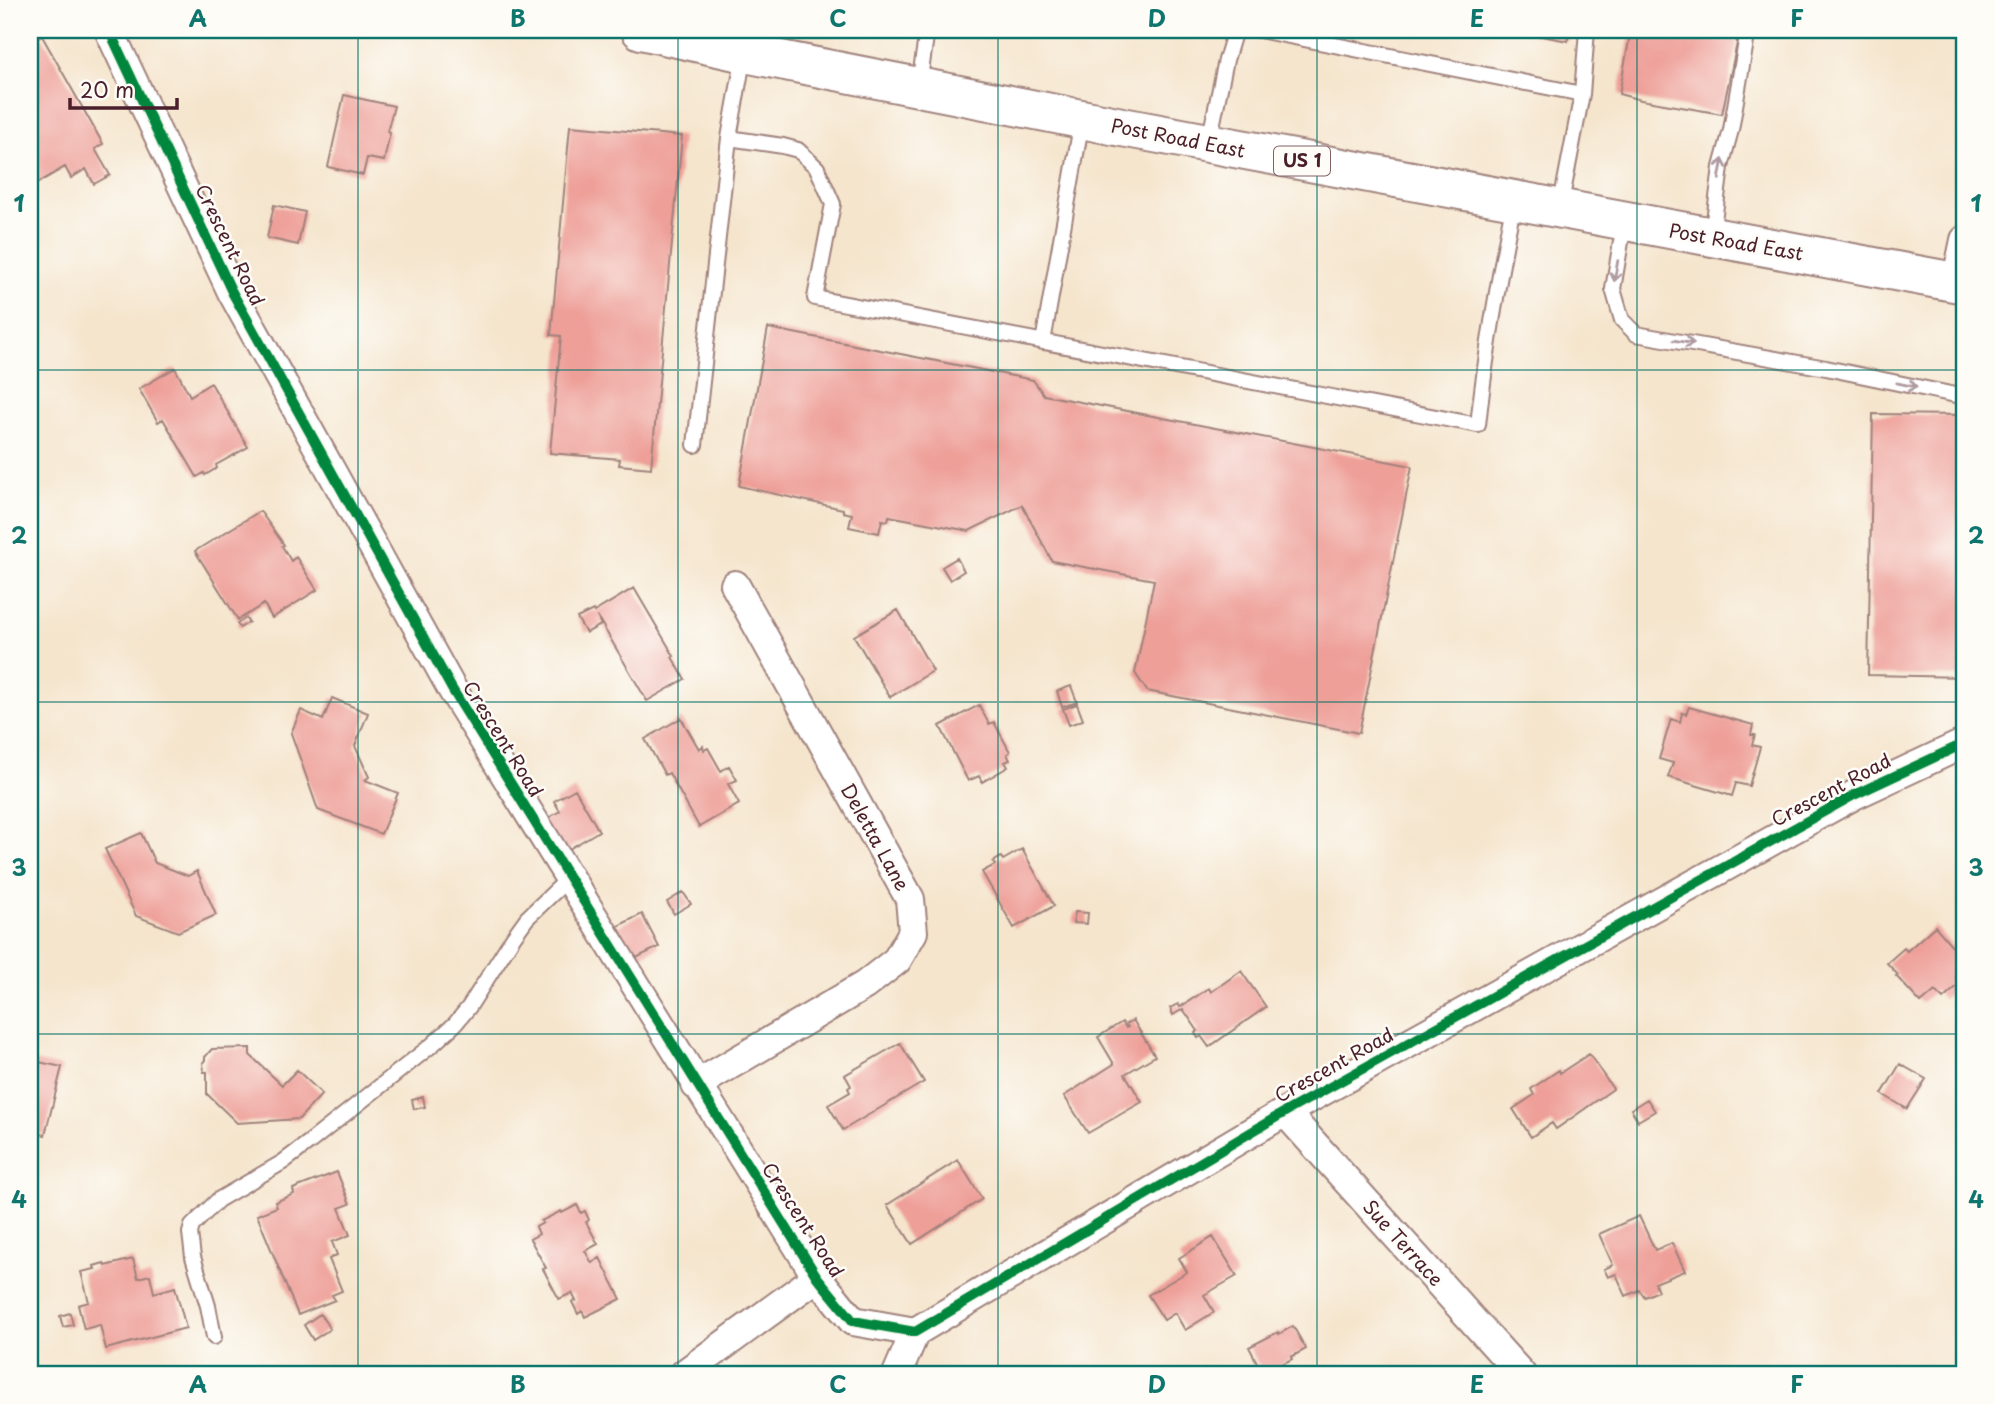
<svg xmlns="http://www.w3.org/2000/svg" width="1995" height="1404" font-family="'Playpen Sans',sans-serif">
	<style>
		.building { fill: #ee9f98 }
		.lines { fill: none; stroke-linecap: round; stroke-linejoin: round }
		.lane-casing { stroke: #a0827c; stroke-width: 18 }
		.street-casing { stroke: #a0827c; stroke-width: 32 }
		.primary-casing { stroke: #a0827c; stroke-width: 42 }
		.lane { stroke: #fff; stroke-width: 14 }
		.street { stroke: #fff; stroke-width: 28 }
		.primary { stroke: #fff; stroke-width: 38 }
		.cycleway-casing { stroke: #fdfcf7; stroke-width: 15 }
		.cycleway { stroke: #00873e; stroke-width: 10 }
		.oneway { stroke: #ae9aa0 }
		.grid { fill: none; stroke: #0f766e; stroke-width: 2; stroke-opacity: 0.55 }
		.labels { text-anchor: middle; stroke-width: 5; stroke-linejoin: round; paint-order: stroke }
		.shield { fill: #fdfcf7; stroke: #806168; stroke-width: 2 }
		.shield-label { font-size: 18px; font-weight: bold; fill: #4a1f2b }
		.street-label { font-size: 19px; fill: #4a1f2b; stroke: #fdfcf7 }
		.neatline { fill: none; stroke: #0f766e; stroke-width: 2.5 }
		.grid-label { font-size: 23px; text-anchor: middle; font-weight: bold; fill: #0f766e }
	</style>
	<rect width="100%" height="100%" fill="#fdfcf7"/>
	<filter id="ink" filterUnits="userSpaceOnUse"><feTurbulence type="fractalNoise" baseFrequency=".0143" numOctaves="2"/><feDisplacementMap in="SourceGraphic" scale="14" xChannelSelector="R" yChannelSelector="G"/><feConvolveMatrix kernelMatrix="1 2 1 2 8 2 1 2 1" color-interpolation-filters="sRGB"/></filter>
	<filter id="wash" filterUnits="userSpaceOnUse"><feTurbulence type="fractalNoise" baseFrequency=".00686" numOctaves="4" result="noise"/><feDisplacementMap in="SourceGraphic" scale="28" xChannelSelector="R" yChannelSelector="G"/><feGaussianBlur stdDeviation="1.57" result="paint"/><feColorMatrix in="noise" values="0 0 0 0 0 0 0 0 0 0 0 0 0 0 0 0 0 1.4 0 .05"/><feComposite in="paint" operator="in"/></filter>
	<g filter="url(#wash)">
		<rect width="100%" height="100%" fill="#f5e5cd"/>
		<g id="blocks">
			<path class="building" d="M1517,30H1568V41L1516,31Z
				M1631,30H1734L1737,43L1722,114L1641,100L1619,94Z
				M42,36L103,144L95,149L110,175L94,184L86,169L71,178L65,167L36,184L30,173V43Z
				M344,95L394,106L387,132L390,133L384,161L367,158L363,175L328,167Z
				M570,126L682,136L651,468L619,465L620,459L550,453L561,336L551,335Z
				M274,205L305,212L298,245L267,238Z
				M768,328L1033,380L1044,395L1412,466L1359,733L1147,691L1135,673L1154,580L1052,561L1022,505L969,531L889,516L888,521L882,520L879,533L849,527L852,514L843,512V509L739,486Z
				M175,368L190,396L211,383L248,447L216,465L217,468L205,475L204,473L197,477L163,419L158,422L139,389Z
				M1873,414L1965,415V677L1868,675Z
				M260,511L284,545L282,546L291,561L296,557L317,590L272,618L264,604L238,620L195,551Z
				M957,558L964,571L950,580L942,567Z
				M634,588L674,656L672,657L685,679L647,701L597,616L601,625L586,633L577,618L593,610L594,612Z
				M898,610L933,671L890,697L854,636Z
				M246,618L249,622L240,628L237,624Z
				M1071,686L1077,702L1062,707L1057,691Z
				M332,698L368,713L355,746L369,777L365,780L398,793L381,834L318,810L291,733L301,710L323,720Z
				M1077,704L1083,720L1069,725L1063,709Z
				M979,705L989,724L994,722L1010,752L1007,754L1010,760L1005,762L1008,767L982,782L979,776L968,781L940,726Z
				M1689,707L1753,725L1751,735H1755L1752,745L1760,747L1749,786L1736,783L1732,796L1668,777L1673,763L1659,759L1671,719L1680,722L1682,713L1686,714Z
				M681,718L699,749L703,746L704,750L708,748L721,771L729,766L737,780L728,784L739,804L699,827L669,773L665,775L645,739Z
				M575,789L599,831L559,855L540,823L560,811L554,801Z
				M141,833L155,863L188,876L197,871L216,915L178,932L136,916L105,849Z
				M1022,849L1054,906L1014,928L982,872L995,865L993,862L1001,857L1003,860Z
				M683,892L691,904L674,914L667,902Z
				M1075,912L1088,913L1087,924L1073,923Z
				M642,914L659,947L634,959L618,926Z
				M1935,926L1965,961V969L1956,977L1961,983L1943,999L1935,991L1921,1003L1896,976L1898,975L1887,963L1904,948L1907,951Z
				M1241,971L1266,1007L1209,1047L1201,1036L1198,1038L1195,1033L1198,1031L1183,1009L1173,1015L1170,1008L1178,1004L1180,1007L1209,988L1211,992Z
				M1133,1020L1155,1056L1125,1074L1142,1102L1088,1133L1064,1096L1114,1064L1098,1037L1122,1022L1126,1028L1128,1027L1126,1024Z
				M900,1043L924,1082L843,1130L828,1105L850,1092L848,1088L851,1086L845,1075Z
				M250,1048V1055L282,1085L297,1070L322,1094L299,1119L237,1123L207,1094V1072H204L203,1062L205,1061V1057L212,1049Z
				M1589,1054L1613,1089L1556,1129L1552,1123L1531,1137L1513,1109L1534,1095L1531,1089L1559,1070L1560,1073Z
				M30,1060L62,1067L45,1135L34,1132L31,1147Z
				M1900,1064L1926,1079L1907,1109L1882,1094Z
				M423,1097L425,1107L414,1109L412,1100Z
				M1647,1099L1655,1111L1638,1121L1631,1109Z
				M958,1160L982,1199L912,1244L887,1205Z
				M337,1172L350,1204L339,1208L350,1235L332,1242L337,1255L329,1259L342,1291L332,1295L335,1300L298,1315L257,1215L277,1207L275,1202L294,1194L293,1189Z
				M577,1205L581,1213L585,1211L589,1220L586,1222L598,1244L585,1251L592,1263L600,1258L621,1299L585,1317L582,1311L578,1314L572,1302L576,1301L572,1293L559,1299L543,1269L546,1268L530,1239L539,1234L536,1227L543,1223L541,1221L561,1211L562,1213Z
				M1639,1216L1655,1250L1672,1243L1685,1271L1655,1283L1658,1291L1645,1297L1639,1290L1626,1296L1616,1274L1608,1277L1604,1269L1613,1265L1599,1234Z
				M1213,1237L1237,1276L1204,1295L1214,1312L1185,1330L1175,1313L1164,1320L1148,1295L1187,1272L1179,1258Z
				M133,1259L138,1278L150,1275L154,1293L175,1287L186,1328L106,1349L100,1325L84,1329L78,1305L89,1302L81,1272L95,1269L94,1266L104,1263L105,1266Z
				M70,1313L73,1325L63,1327L60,1316Z
				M320,1314L330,1329L313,1340L304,1325Z
				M1293,1326L1306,1349L1291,1357L1292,1359L1263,1374L1249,1347L1278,1332L1279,1334Z"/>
		</g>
	</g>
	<g filter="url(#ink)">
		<use href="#blocks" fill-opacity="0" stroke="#a0827c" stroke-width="2"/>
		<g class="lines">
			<g class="lane-casing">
				<path id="lane" d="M1259,30L1582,94
					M919,85L927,30
					M729,138L783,146L798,150L817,168L833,204L815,298L1478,425C1486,350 1499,276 1514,201
					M1209,141L1226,60L1235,30
					M1560,208L1582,94L1587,30
					M1624,224L1613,289L1622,320L1636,334L1826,368L1965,397
					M1712,236L1721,167L1731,130L1747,36L1746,30
					M1043,342L1082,120
					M695,445L729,138L744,54
					M214,1337L208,1306L193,1257L190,1233L192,1226L218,1200L283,1162L311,1141L432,1045L455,1024L469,1007L514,936L527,918L569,878"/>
			</g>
			<g class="street-casing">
				<path id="street" d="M109,30L232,292L452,689L817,1277L853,1321L915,1332L1285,1112L1854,795L1965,743
					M1956,283L1965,240
					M696,1085L865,985L897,960L913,932L910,899L735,585
					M1285,1112L1521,1374
					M684,1374L817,1277
					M897,1374L915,1332"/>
			</g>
			<g class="primary-casing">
				<path id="primary" d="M641,30L745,53L1122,127L1965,284"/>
			</g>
			<use href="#lane" class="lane"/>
			<use href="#street" class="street"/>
			<use href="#primary" class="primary"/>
			<g class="cycleway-casing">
				<path id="cycleway" d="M109,30L232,292L452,689L817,1277L853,1321L915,1332L1285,1112L1854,795L1965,743"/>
			</g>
			<use href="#cycleway" class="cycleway"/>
		</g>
		<defs><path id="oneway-shaft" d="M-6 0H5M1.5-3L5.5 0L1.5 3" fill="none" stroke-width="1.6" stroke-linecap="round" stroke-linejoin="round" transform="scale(1.75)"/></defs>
		<g class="oneway">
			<use href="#oneway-shaft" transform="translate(1721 169) rotate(-80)"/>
			<use href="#oneway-shaft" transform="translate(1616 271) rotate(100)"/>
			<use href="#oneway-shaft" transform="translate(1684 342) rotate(10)"/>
			<use href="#oneway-shaft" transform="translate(1907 385) rotate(12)"/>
		</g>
	</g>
	<path class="grid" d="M358,30V1374M678,30V1374M998,30V1374M1317,30V1374M1637,30V1374M30,370H1965M30,702H1965M30,1034H1965"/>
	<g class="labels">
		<rect class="shield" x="1274" y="146.5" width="56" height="29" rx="5"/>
		<g class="shield-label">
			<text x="1302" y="167">US 1</text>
		</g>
		<g class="street-label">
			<text transform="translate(1178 138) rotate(11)" y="7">Post Road East</text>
			<text transform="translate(1736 242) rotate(10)" y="7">Post Road East</text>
			<text transform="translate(230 245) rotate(64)" y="7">Crescent Road</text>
			<text transform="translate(503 739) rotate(58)" y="7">Crescent Road</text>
			<text transform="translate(1831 790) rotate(-28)" y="7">Crescent Road</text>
			<text transform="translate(875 837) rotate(61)" y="7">Deletta Lane</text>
			<text transform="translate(1334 1065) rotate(-29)" y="7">Crescent Road</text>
			<text transform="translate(803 1220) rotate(57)" y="7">Crescent Road</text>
			<text transform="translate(1403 1243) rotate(48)" y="7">Sue Terrace</text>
		</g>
	</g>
	<rect width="1995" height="1404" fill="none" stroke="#fdfcf7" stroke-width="77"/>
	<path d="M70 98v10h107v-10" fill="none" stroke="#4a1f2b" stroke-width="3.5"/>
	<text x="80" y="98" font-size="21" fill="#4a1f2b" stroke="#fdfcf7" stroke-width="5" paint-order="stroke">20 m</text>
	<rect x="38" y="38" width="1918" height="1328" class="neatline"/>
	<g class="grid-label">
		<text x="198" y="27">A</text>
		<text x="518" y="27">B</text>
		<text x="838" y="27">C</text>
		<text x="1157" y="27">D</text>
		<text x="1477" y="27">E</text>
		<text x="1797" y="27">F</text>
		<text x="19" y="212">1</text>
		<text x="1976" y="212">1</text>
		<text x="19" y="544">2</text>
		<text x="1976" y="544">2</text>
		<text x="19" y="876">3</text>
		<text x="1976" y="876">3</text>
		<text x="19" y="1208">4</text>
		<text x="1976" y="1208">4</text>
		<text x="198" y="1393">A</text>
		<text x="518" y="1393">B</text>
		<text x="838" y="1393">C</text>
		<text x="1157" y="1393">D</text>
		<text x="1477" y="1393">E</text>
		<text x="1797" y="1393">F</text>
	</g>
</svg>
